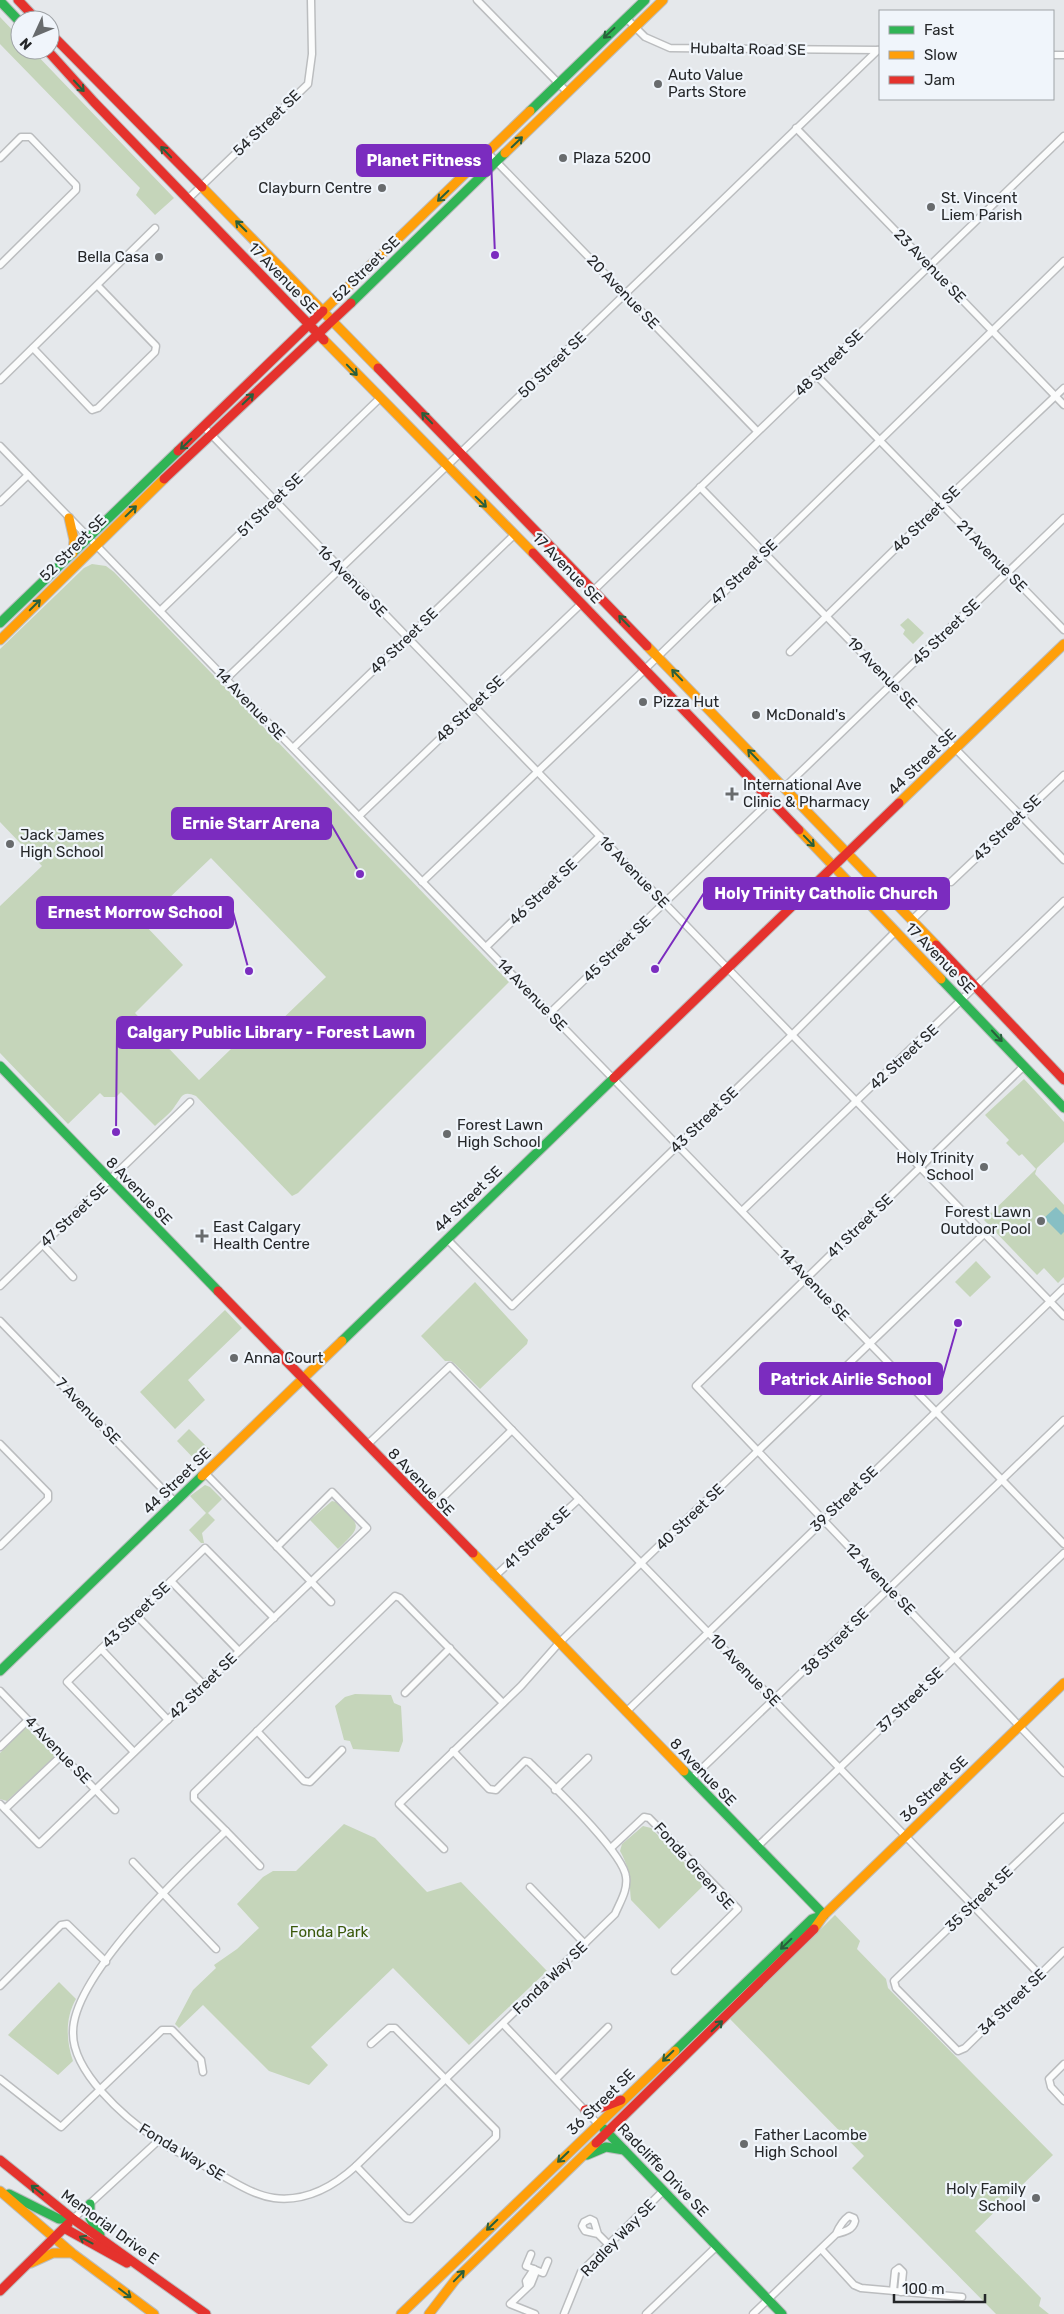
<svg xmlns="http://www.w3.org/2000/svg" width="1064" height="2314" font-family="Rubik,sans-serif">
  <rect width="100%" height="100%" fill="#e5e8eb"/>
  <!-- green -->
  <g fill="#c5d5ba" fill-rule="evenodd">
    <polygon points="0,17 20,38 20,50 32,50 174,198 155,215 136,195 140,188 0,44"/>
    <path d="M92,564l14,2 8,6 395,410 -211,211 -6,3 -96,-100c-14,-6 -14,1 -21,10 -5,8 -14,14 -20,20l-34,-34 -5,5h-12l-4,-4 -32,31 -68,-71v-147l42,-40 -42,-44v-173l84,-81zM211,858l115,119 -51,49 -10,-10 -66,64 -64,-67 48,-48 -40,-42z"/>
    <polygon points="908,618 924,633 913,644 903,634 905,630 900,625"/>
    <polygon points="1024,1079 1064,1122 1064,1142 1037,1168 1035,1174 1064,1205 1064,1277 1058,1283 1044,1268 1037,1275 984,1220 1036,1169 1022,1154 1019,1156 1006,1143 1009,1140 985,1115"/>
    <polygon points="976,1261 991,1277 970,1297 955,1282"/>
    <polygon points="475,1282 528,1340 527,1344 480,1389 455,1364 451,1361 445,1361 421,1336"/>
    <polygon points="225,1310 242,1328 188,1380 205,1400 175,1429 140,1392"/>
    <polygon points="189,1429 213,1453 200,1465 177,1441"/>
    <polygon points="205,1485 210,1487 222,1499 208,1513 215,1520 202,1533 204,1543 201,1543 189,1530 206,1513 190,1496"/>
    <path d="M332,1501l4,1c24,24 28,22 2,47l-28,-29z"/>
    <polygon points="355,1694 391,1695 394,1703 401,1706 403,1741 399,1752 353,1749 350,1741 344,1740 335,1706 345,1697"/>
    <polygon points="26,1727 55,1756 7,1801 0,1799 0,1753"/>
    <polygon points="344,1824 375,1838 427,1892 461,1882 547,1971 469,2045 393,1968 311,2047 328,2065 309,2085 269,2071 203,2005 179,2028 175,2024 193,1990 216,1968 214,1965 237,1949 259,1928 237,1904 263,1877 273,1871 296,1871"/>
    <path d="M643,1826l8,2 54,56 -46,45 -28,-29c-2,-22 0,-29 -11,-49l2,-7z"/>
    <polygon points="835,1915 860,1941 857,1949 886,1979 888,1988 1053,2155 975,2231 1041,2298 1039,2306 1049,2314 996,2314 852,2168 864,2156 730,2019"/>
    <path d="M59,1982l17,17c-11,19 -10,42 -3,62l-15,14 -50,-40z"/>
  </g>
  <!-- water -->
  <polygon fill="#87bfc4" points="1056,1207 1064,1215 1064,1232 1061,1235 1044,1218"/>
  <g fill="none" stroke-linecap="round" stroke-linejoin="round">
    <!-- street casing -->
    <g stroke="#bbbdbf" stroke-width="9">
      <g id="street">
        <polyline points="477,0 568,93"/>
        <polyline points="626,18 645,37 670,48 879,50"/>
        <polyline points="1053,55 1064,55"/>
        <polyline points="796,128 1064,405"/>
        <polyline points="488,153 757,431"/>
        <polyline points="0,158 21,137 30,137 76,185 76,190 0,265"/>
        <polyline points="188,199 308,84 312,54 311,0"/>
        <polyline points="33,348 92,410 98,408 155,352 156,346 98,286"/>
        <polyline points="816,375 1064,630"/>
        <polyline points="0,380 155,228"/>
        <polyline points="204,427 1064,1316"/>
        <polyline points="0,446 1064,1544"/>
        <polyline points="700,487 1064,860"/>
        <polyline points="0,502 28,475"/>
        <polyline points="594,590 1064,136"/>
        <polyline points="160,611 380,398"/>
        <polyline points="790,652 941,504 1064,388"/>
        <polyline points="226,679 878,50"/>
        <polyline points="293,748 515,534"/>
        <polyline points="785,787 1064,518"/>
        <polyline points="359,816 582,603"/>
        <polyline points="422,882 640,674 1064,261"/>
        <polyline points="951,882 1064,775"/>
        <polyline points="912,920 941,892"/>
        <polyline points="486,947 600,836"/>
        <polyline points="550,1013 770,801"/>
        <polyline points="1024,1066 696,1386 1064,1773"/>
        <polyline points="742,1211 1064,901"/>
        <polyline points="447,1239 512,1306 792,1035 896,931"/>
        <polyline points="43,1245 73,1277"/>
        <polyline points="0,1286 190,1102"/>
        <polyline points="0,1321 175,1502"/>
        <polyline points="0,1444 48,1493 48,1499 0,1546"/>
        <polyline points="367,1445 450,1366 1040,1975"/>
        <polyline points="205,1473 331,1602"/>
        <polyline points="430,1510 512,1430"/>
        <polyline points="494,1577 579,1499"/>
        <polyline points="171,1581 239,1651"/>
        <polyline points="136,1615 204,1685"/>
        <polyline points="101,1649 168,1720"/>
        <polyline points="0,1691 115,1810"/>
        <polyline points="405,1693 450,1648"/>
        <polyline points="626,1712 1064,1288"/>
        <polyline points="257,1731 304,1781 310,1782 342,1750"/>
        <polyline points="0,1747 28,1720"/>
        <path d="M453,1751l36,38 7,1 29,-29 4,1c21,21 95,91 97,115 2,13 -6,25 -11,37l-259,252c-23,21 -50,36 -82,32 -22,-3 -43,-18 -62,-28 -18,-10 -39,-19 -56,-31 -31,-21 -84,-67 -83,-107 0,-57 112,-162 153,-201l-32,-32v-6l201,-197 5,2 103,105"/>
        <polyline points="134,1752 67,1682 205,1548 274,1618"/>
        <polyline points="691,1779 1064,1420"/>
        <polyline points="555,1790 588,1758"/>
        <polyline points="0,1804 39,1844 367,1528 332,1492 277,1547"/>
        <polyline points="5,1809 62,1755"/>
        <polyline points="1064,1817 894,1981 896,1988 958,2051 965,2048 1064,1951"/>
        <polyline points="226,1831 260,1866"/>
        <polyline points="757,1847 1064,1553"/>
        <polyline points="611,1848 644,1817 649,1818 738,1909 675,1971"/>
        <polyline points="444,1849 399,1804 521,1686 559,1643 641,1563 984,1234"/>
        <polyline points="133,1862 216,1949"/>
        <polyline points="530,1887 585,1944"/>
        <polyline points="0,1986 61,1925 67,1924 106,1962"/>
        <polyline points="503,2024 598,2124"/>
        <polyline points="1064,2064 1049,2079 1051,2087 1064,2101"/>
        <polyline points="557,2078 608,2027"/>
        <polyline points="0,2079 61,2127 162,2030 172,2030 201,2060 203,2072"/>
        <polyline points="356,2166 406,2218 411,2219 496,2137 496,2130 395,2028 389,2028 371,2044"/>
        <polyline points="73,2219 158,2141"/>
        <polyline points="598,2234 585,2231 582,2226 584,2222 590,2219 594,2221 598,2234 609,2245"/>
        <polyline points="821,2249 854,2285 861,2288 962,2297"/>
        <polyline points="531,2254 526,2266 543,2273 548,2261"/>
        <polyline points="533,2271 535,2274 531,2284 510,2304 535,2314"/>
        <polyline points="527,2286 526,2281 534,2269"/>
        <polyline points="893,2291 895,2271 899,2268 903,2272 901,2292"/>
        <polyline points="564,2314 581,2272 663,2191"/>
        <polyline points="646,2314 717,2246"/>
        <path d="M753,2314l83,-80c3,-7 6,-13 13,-18l5,2 1,3c-2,9 -11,11 -19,13"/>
      </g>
    </g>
    <!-- fast casing -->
    <g stroke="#bbbdbf" stroke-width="11">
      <g id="fast">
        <polyline points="0,1 20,22"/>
        <polyline points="530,111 645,0"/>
        <polyline points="351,303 505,153"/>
        <polyline points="0,623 178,451"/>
        <polyline points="941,979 1064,1108"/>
        <polyline points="0,1066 218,1291"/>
        <polyline points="342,1341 614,1078"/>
        <polyline points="0,1671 202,1476"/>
        <polyline points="684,1771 824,1915"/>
        <polyline points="675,2051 812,1919 824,1915"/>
        <polyline points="604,2129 782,2314"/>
        <polyline points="587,2155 606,2147 624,2150"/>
        <polyline points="9,2194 59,2219 73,2219"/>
        <polyline points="90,2204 90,2218 100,2235"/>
      </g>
    </g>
    <!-- slow casing -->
    <g stroke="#bbbdbf" stroke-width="11">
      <g id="slow">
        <polyline points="505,153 663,0"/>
        <polyline points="202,187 378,368"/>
        <polyline points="323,311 530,111"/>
        <polyline points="324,340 533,553"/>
        <polyline points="69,518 74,540 73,553"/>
        <polyline points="0,640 164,479"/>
        <polyline points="647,646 936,945"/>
        <polyline points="899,803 1064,644"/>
        <polyline points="799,830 941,979"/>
        <polyline points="202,1476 342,1341"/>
        <polyline points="473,1553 684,1771"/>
        <polyline points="814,1929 824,1915 1064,1683"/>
        <polyline points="0,2191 72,2253 154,2314"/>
        <polyline points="31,2263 53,2253 71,2253"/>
        <polyline points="401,2314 675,2051"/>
        <polyline points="429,2314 456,2279 596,2143"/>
      </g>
    </g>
    <!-- jam casing -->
    <g stroke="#bbbdbf" stroke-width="11">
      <g id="jam">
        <polyline points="18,0 37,20"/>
        <polyline points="50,33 202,187"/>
        <polyline points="47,50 94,102 324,340"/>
        <polyline points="378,368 647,646"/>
        <polyline points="178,451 323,311"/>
        <polyline points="164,479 351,303"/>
        <polyline points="533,553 799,830"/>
        <polyline points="936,945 1064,1080"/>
        <polyline points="614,1078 899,803"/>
        <polyline points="218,1291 473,1553"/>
        <polyline points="585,2110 603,2107 621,2100"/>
        <polyline points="596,2143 814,1929"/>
        <polyline points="0,2160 73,2219 206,2314"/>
        <polyline points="64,2228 127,2263"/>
        <polyline points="0,2291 68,2224"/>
      </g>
    </g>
    <!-- street -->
    <use href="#street" stroke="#fbfcfc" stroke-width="6"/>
    <!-- fast -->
    <use href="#fast" stroke="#30b455" stroke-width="9"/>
    <!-- slow -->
    <use href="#slow" stroke="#ff9f0a" stroke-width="9"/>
    <!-- jam -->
    <use href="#jam" stroke="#e5322d" stroke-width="9"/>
  </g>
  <!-- one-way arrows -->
  <defs><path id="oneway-shaft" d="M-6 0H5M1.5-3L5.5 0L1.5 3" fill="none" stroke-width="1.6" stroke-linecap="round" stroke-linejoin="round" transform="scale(1.25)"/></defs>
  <g stroke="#295f3b">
    <use href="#oneway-shaft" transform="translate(609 33) rotate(137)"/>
    <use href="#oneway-shaft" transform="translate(79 86) rotate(47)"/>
    <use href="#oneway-shaft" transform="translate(517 142) rotate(-44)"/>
    <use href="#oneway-shaft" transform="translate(166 152) rotate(-134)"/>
    <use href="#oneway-shaft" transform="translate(443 196) rotate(136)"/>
    <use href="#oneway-shaft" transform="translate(241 226) rotate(-135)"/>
    <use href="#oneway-shaft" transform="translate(352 370) rotate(46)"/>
    <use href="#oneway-shaft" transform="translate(248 399) rotate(-44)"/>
    <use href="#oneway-shaft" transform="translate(427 418) rotate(-134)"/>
    <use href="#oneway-shaft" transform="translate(186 444) rotate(136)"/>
    <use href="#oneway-shaft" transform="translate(481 502) rotate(44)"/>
    <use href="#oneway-shaft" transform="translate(131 511) rotate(-44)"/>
    <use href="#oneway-shaft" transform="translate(35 605) rotate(-45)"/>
    <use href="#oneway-shaft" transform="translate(624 621) rotate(-134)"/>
    <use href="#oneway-shaft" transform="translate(677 675) rotate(-134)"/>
    <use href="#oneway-shaft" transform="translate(753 755) rotate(-134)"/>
    <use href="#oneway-shaft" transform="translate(809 841) rotate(46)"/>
    <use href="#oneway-shaft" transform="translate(997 1036) rotate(47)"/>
    <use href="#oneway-shaft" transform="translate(786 1944) rotate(136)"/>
    <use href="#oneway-shaft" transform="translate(717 2026) rotate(-44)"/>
    <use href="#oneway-shaft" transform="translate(668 2056) rotate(136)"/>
    <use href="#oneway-shaft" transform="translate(563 2157) rotate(136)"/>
    <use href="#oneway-shaft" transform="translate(37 2190) rotate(-141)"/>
    <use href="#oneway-shaft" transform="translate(492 2225) rotate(136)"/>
    <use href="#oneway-shaft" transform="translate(86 2240) rotate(-152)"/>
    <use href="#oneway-shaft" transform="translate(459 2276) rotate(-46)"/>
    <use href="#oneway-shaft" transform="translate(125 2293) rotate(37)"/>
  </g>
  <!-- markers -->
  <g fill="#686b6d" stroke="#f0f5fb" stroke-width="2">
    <circle cx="658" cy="84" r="5"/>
    <circle cx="563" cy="158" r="5"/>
    <circle cx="382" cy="188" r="5"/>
    <circle cx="931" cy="207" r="5"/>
    <circle cx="159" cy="257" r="5"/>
    <circle cx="643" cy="702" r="5"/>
    <circle cx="756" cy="715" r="5"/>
    <path d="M729.5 786.5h5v5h5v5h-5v5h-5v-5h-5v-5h5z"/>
    <circle cx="10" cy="844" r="5"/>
    <circle cx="447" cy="1134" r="5"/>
    <circle cx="984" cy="1167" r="5"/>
    <circle cx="1041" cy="1221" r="5"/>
    <path d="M199.5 1228.5h5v5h5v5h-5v5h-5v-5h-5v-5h5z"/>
    <circle cx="234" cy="1358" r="5"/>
    <circle cx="744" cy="2144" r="5"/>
    <circle cx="1036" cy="2198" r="5"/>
  </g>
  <g text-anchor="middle" stroke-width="4.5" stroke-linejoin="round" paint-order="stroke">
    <!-- street labels -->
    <g font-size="15" fill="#252729" stroke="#f0f5fb">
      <text transform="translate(748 49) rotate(1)" y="5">Hubalta Road SE</text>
      <text transform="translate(267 123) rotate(-44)" y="5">54 Street SE</text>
      <text transform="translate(930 266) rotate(46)" y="5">23 Avenue SE</text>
      <text transform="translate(366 269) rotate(-44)" y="5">52 Street SE</text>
      <text transform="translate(283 278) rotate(46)" y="5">17 Avenue SE</text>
      <text transform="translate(623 292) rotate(46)" y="5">20 Avenue SE</text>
      <text transform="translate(829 363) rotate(-44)" y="5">48 Street SE</text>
      <text transform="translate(552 365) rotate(-44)" y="5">50 Street SE</text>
      <text transform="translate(270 505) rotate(-44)" y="5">51 Street SE</text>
      <text transform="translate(926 519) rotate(-44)" y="5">46 Street SE</text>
      <text transform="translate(73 548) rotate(-45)" y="5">52 Street SE</text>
      <text transform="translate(992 556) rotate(46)" y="5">21 Avenue SE</text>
      <text transform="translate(567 568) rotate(46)" y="5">17 Avenue SE</text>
      <text transform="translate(744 572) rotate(-44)" y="5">47 Street SE</text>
      <text transform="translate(352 581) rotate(46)" y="5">16 Avenue SE</text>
      <text transform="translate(946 632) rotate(-44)" y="5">45 Street SE</text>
      <text transform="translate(404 641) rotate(-44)" y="5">49 Street SE</text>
      <text transform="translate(882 673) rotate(46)" y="5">19 Avenue SE</text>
      <text transform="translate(250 704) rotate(46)" y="5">14 Avenue SE</text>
      <text transform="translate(470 709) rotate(-44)" y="5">48 Street SE</text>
      <text transform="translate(922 762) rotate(-44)" y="5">44 Street SE</text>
      <text transform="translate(1007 828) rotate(-44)" y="5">43 Street SE</text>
      <text transform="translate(634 872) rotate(46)" y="5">16 Avenue SE</text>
      <text transform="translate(543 892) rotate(-44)" y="5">46 Street SE</text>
      <text transform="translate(617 949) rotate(-44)" y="5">45 Street SE</text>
      <text transform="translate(940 958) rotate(46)" y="5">17 Avenue SE</text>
      <text transform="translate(532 995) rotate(46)" y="5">14 Avenue SE</text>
      <text transform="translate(904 1057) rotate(-43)" y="5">42 Street SE</text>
      <text transform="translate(704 1120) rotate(-44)" y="5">43 Street SE</text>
      <text transform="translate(139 1191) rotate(46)" y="5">8 Avenue SE</text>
      <text transform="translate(468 1199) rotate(-44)" y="5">44 Street SE</text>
      <text transform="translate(74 1215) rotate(-43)" y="5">47 Street SE</text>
      <text transform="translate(860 1226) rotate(-44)" y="5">41 Street SE</text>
      <text transform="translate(814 1285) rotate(46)" y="5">14 Avenue SE</text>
      <text transform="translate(88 1411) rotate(46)" y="5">7 Avenue SE</text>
      <text transform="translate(177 1481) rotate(-44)" y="5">44 Street SE</text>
      <text transform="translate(421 1482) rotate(46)" y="5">8 Avenue SE</text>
      <text transform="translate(844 1499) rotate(-44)" y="5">39 Street SE</text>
      <text transform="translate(690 1517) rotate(-44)" y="5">40 Street SE</text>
      <text transform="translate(537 1538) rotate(-43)" y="5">41 Street SE</text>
      <text transform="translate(880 1579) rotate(46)" y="5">12 Avenue SE</text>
      <text transform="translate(136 1615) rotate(-44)" y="5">43 Street SE</text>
      <text transform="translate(835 1642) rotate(-45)" y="5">38 Street SE</text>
      <text transform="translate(745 1670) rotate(46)" y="5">10 Avenue SE</text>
      <text transform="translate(203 1686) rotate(-44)" y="5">42 Street SE</text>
      <text transform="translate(910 1700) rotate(-44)" y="5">37 Street SE</text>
      <text transform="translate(58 1750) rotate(46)" y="5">4 Avenue SE</text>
      <text transform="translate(703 1772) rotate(46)" y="5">8 Avenue SE</text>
      <text transform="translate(934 1789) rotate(-44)" y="5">36 Street SE</text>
      <text transform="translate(694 1866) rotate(48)" y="5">Fonda Green SE</text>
      <text transform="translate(979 1899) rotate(-44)" y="5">35 Street SE</text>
      <text transform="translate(550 1978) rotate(-44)" y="5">Fonda Way SE</text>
      <text transform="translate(1012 2002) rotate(-44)" y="5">34 Street SE</text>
      <text transform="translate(601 2102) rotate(-44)" y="5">36 Street SE</text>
      <text transform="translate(182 2152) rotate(31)" y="5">Fonda Way SE</text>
      <text transform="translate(663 2170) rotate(46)" y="5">Radcliffe Drive SE</text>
      <text transform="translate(110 2227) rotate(36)" y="5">Memorial Drive E</text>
      <text transform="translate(618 2238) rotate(-46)" y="5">Radley Way SE</text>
    </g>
    <!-- poi labels -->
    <g font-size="15" fill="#252729" stroke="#f0f5fb" text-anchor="start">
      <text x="668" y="80">Auto Value<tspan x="668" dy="17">Parts Store</tspan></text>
      <text x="573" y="163">Plaza 5200</text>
      <text x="372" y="193" text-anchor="end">Clayburn Centre</text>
      <text x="941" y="203">St. Vincent<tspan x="941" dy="17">Liem Parish</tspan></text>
      <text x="149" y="262" text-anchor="end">Bella Casa</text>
      <text x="653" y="707">Pizza Hut</text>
      <text x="766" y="720">McDonald's</text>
      <text x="743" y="790">International Ave<tspan x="743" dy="17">Clinic &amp; Pharmacy</tspan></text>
      <text x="20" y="840">Jack James<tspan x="20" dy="17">High School</tspan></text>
      <text x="457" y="1130">Forest Lawn<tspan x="457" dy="17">High School</tspan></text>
      <text x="974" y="1163" text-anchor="end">Holy Trinity<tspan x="974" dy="17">School</tspan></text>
      <text x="1031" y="1217" text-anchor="end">Forest Lawn<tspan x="1031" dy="17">Outdoor Pool</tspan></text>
      <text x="213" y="1232">East Calgary<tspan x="213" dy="17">Health Centre</tspan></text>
      <text x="244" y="1363">Anna Court</text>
      <text x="754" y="2140">Father Lacombe<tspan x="754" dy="17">High School</tspan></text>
      <text x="1026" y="2194" text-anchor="end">Holy Family<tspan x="1026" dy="17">School</tspan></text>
    </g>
    <!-- park labels -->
    <g font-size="15" fill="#3a590b" stroke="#f0f5fb">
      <text x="329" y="1937">Fonda Park</text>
    </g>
  </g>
  <!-- callouts -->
  <path fill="none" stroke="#7b2cbf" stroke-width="2" d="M495 255L491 160M360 874L331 824M655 969L704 893M249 971L233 912M116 1132L117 1032M958 1323L942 1379"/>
  <g fill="#7b2cbf" stroke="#f0f5fb" stroke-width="2">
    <circle cx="495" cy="255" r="5"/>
    <circle cx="360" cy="874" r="5"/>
    <circle cx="655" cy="969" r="5"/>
    <circle cx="249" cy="971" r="5"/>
    <circle cx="116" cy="1132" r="5"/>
    <circle cx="958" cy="1323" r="5"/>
  </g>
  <g fill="#7b2cbf" stroke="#7b2cbf" stroke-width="2">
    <rect x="357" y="145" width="134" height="31" rx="5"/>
    <rect x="172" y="808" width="159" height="31" rx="5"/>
    <rect x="704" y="878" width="245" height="31" rx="5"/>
    <rect x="37" y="897" width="196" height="31" rx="5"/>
    <rect x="117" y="1017" width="308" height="31" rx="5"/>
    <rect x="760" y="1363" width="182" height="31" rx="5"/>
  </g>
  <g font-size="16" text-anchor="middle" font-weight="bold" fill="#fff">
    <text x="424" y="166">Planet Fitness</text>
    <text x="251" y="829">Ernie Starr Arena</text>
    <text x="826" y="899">Holy Trinity Catholic Church</text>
    <text x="135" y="918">Ernest Morrow School</text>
    <text x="271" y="1038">Calgary Public Library - Forest Lawn</text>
    <text x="851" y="1385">Patrick Airlie School</text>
  </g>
  <!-- legend -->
  <rect x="879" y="10" width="175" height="90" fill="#f0f5fb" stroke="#9fa3a7"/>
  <rect x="889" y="26" width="25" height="8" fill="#30b455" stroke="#9fa3a7"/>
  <text x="924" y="35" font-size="15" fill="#252729">Fast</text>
  <rect x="889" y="51" width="25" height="8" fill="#ff9f0a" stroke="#9fa3a7"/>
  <text x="924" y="60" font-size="15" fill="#252729">Slow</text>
  <rect x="889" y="76" width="25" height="8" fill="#e5322d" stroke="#9fa3a7"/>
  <text x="924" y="85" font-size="15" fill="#252729">Jam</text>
  <!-- north arrow -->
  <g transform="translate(35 35) rotate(226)"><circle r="24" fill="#f0f5fb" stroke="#9fa3a7"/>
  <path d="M0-4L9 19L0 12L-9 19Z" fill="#686b6d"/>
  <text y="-8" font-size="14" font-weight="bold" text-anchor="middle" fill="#252729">N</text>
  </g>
  <!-- scale -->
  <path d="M894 2294v8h91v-8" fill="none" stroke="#252729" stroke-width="2.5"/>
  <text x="902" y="2294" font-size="15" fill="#252729" stroke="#f0f5fb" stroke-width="4" paint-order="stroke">100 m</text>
</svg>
